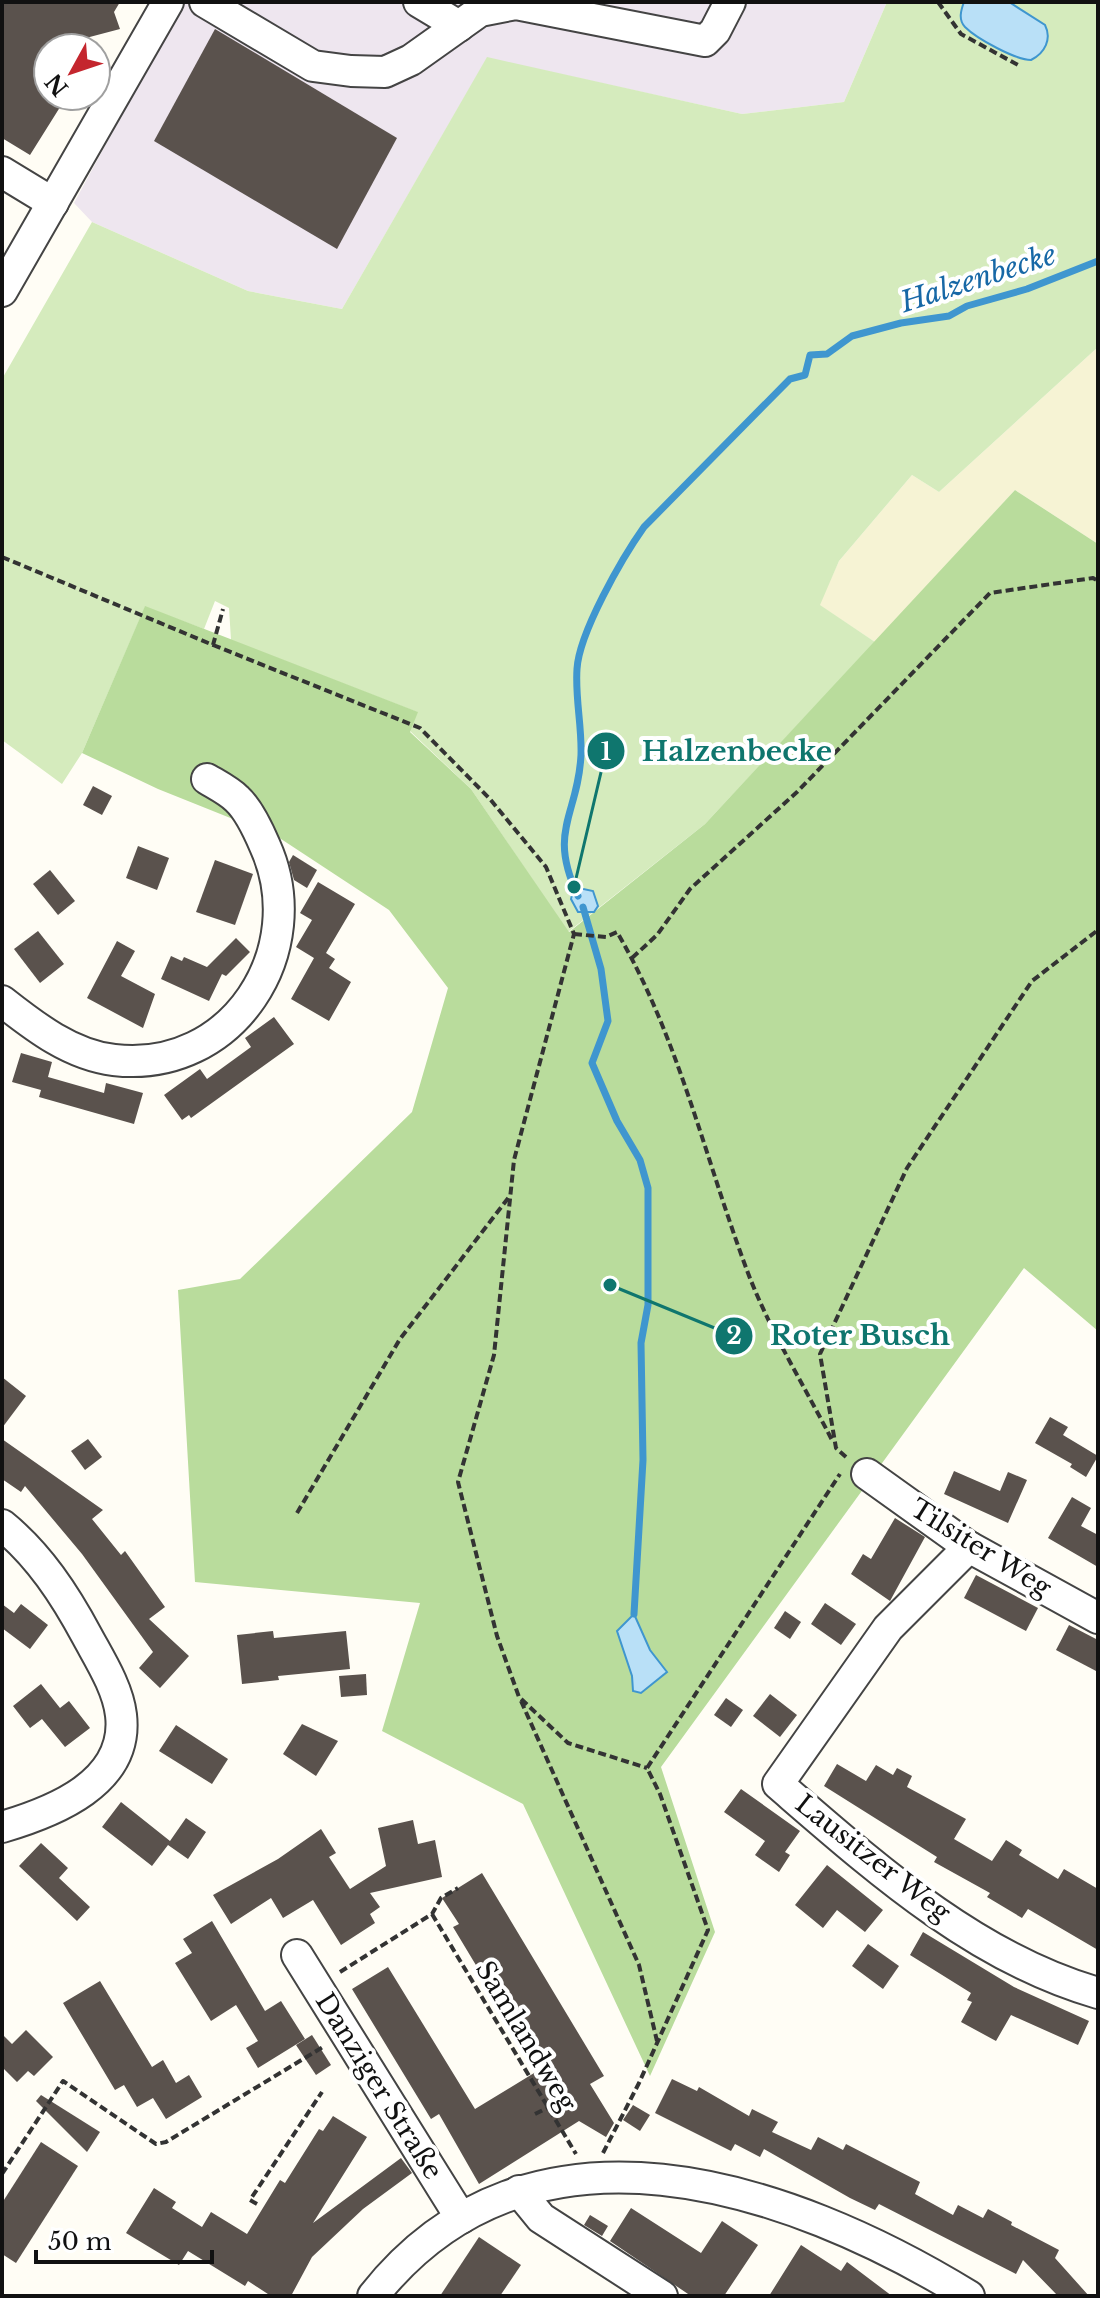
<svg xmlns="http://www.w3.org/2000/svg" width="1100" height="2298" font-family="'Libre Baskerville',serif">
  <rect width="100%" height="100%" fill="#fffdf5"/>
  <!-- industrial -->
  <polygon fill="#eee6ef" points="183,2 887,2 844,102 742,114 487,58 342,309 248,291 92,222 74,203"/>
  <!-- farmland -->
  <polygon fill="#f6f3d4" points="1098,347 1098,544 1015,490 875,642 819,605 839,561 912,475 939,492"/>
  <!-- green -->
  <polygon fill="#d5ebbd" points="887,2 1098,2 1098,347 939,492 912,475 839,561 820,605 875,642 705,824 568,932 471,789 410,731 417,712 231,640 229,608 215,601 204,629 145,607 82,753 62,784 2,740 2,379 92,222 248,291 342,309 487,57 742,114 844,102"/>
  <!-- forest -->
  <polygon fill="#b9dc9c" points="1015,490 1098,544 1098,1331 1024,1268 661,1767 715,1932 650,2076 523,1804 382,1731 420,1603 195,1582 178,1290 240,1279 412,1112 448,988 389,910 278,837 158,789 82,753 145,606 418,712 410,732 471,789 569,932 705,824"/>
  <!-- water -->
  <g fill="#b9e0f7" stroke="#3f96cf" stroke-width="2">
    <path d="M964,2h45l36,23c7,14 0,28 -14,35 -15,0 -54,-21 -66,-33 -7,-7 -4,-17 -1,-25z"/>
    <polygon points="574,887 593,891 598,906 594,912 578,912 571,899"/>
    <polygon points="634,1614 650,1650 667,1672 641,1693 633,1691 632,1676 617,1631"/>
  </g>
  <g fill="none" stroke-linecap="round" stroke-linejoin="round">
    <!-- stream -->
    <g stroke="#3f96cf" stroke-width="7">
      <path d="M578,896c-31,-66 0,-80 3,-141 1,-29 -6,-57 -4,-86 2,-36 45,-111 67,-142l146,-148 15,-4 5,-20 17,-1 25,-18 49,-13 48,-7 18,-10 60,-17 71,-28"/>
      <polyline points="583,907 601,969 608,1021 592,1063 617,1121 640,1160 648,1188 648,1305 641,1343 643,1460 634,1614"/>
    </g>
  </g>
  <!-- building -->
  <g fill="#5a524d">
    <polygon points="2,2 120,2 114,12 120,29 48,48 48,96 67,96 30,155 2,138"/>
    <polygon points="215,29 397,138 337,249 154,141"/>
    <polygon points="93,786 112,796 102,815 83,805"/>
    <polygon points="138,846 169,858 157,890 126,878"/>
    <polygon points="293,855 317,870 307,888 294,880 289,862"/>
    <polygon points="215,860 253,874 235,925 196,912"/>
    <polygon points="50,870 75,901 58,915 33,884"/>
    <polygon points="318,882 355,904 326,953 335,959 329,968 351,982 329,1021 291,999 314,958 296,947 312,920 300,913"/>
    <polygon points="38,931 64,964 40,983 14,949"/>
    <polygon points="236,938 250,952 226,976 222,974 209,1001 161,979 171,956 182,961 184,957 207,967"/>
    <polygon points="117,941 135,951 121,976 155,994 143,1028 87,998"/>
    <polygon points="274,1017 294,1044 191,1118 189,1115 182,1120 164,1095 200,1069 207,1079 251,1047 245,1038"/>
    <polygon points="21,1053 52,1062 48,1077 104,1093 106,1083 143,1093 134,1124 39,1097 41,1090 12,1082"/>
    <polygon points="2,1377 26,1396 2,1428"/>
    <polygon points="1050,1417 1068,1427 1063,1435 1098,1456 1086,1477 1070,1467 1072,1464 1035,1443"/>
    <polygon points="2,1439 103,1510 92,1519 121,1555 125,1551 165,1607 149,1619 189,1656 160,1688 139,1668 153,1652 82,1554 25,1486 21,1492 2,1479"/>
    <polygon points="88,1439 102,1457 85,1470 71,1451"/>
    <polygon points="954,1471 1000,1491 1008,1472 1027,1480 1008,1523 944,1494"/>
    <polygon points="1072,1497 1091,1508 1081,1526 1098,1535 1098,1567 1048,1538"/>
    <polygon points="895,1518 925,1537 890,1601 851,1574 863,1554 871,1559"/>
    <polygon points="976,1575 1038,1608 1026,1631 964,1598"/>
    <polygon points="825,1603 856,1624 841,1645 811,1624"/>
    <polygon points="2,1604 14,1613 21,1604 48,1625 30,1649 2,1628"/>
    <polygon points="785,1611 801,1622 790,1639 774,1628"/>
    <polygon points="1069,1625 1098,1640 1098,1672 1056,1650"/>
    <polygon points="273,1631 274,1638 346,1631 350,1669 278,1676 279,1680 242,1684 237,1635"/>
    <polygon points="366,1674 367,1695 341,1697 339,1676"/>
    <polygon points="41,1684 60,1708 69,1701 90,1728 65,1747 42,1719 30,1728 13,1706"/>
    <polygon points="770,1694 797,1715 780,1737 753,1716"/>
    <polygon points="726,1698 743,1710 731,1727 714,1715"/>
    <polygon points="302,1724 338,1741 316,1776 283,1754"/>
    <polygon points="176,1725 228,1759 212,1784 159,1751"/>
    <polygon points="837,1764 866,1781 876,1765 893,1775 897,1768 912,1776 907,1787 966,1819 954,1839 992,1861 1006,1840 1022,1850 1019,1855 1058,1879 1064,1869 1098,1889 1098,1950 1028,1909 1022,1918 987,1897 990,1893 934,1862 937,1857 824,1786"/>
    <polygon points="741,1789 800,1831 785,1852 790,1855 779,1872 755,1855 765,1841 724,1812"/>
    <polygon points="121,1802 170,1841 186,1818 206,1832 188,1859 168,1845 152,1866 102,1827"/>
    <polygon points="413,1820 418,1844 435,1840 442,1877 370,1893 380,1907 370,1914 375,1923 341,1945 313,1900 283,1918 271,1898 231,1924 213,1895 278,1859 321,1829 336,1853 329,1857 350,1889 386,1866 378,1828"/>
    <polygon points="41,1843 68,1868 59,1878 90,1907 77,1921 19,1866"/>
    <polygon points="827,1865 883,1910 865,1932 837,1910 823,1928 795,1905"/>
    <polygon points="482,1873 604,2076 590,2084 614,2123 606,2137 579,2121 479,2184 439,2114 431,2119 352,1989 388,1967 475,2109 539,2070 453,1927 459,1924 442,1898"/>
    <polygon points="212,1921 265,2011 281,2001 305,2039 258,2068 246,2048 258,2041 236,2005 211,2021 175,1963 192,1953 183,1939"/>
    <polygon points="923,1932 1014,1987 1089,2021 1078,2045 1011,2015 996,2041 961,2022 972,2002 967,2000 971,1993 910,1955"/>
    <polygon points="868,1944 899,1966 883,1989 852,1966"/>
    <polygon points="100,1981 152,2067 163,2060 176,2083 189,2075 202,2097 166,2119 153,2098 137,2107 124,2085 115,2090 63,2003"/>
    <polygon points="26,2030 53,2057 34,2076 28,2071 17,2082 2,2067 2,2034 12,2044"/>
    <polygon points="312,2035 331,2065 316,2075 296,2045"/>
    <polygon points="672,2079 697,2091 699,2087 749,2116 752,2109 778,2122 772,2132 811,2150 818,2137 843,2150 846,2144 920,2182 915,2194 953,2215 958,2205 983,2218 988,2209 1012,2222 1011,2225 1059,2250 1055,2258 1089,2296 1058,2296 1023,2260 1016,2274 879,2204 875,2210 850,2198 764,2149 760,2157 735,2144 731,2151 655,2113"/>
    <polygon points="41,2095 100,2132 87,2152 36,2101"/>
    <polygon points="633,2105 650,2115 640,2131 623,2120"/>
    <polygon points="333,2116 367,2137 313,2223 401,2158 412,2173 363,2209 312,2257 291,2296 271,2296 248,2281 245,2286 188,2251 179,2265 126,2233 154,2188 176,2202 172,2208 202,2227 211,2212 247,2234 280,2180 285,2183 319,2129 323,2131"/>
    <polygon points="41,2142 78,2166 16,2263 2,2254 2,2203"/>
    <polygon points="631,2208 701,2253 722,2221 758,2245 724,2296 691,2296 610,2241"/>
    <polygon points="590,2215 608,2226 602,2236 584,2225"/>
    <polygon points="479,2237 521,2265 500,2296 440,2296"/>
    <polygon points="801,2245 841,2271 847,2262 892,2296 769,2296"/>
  </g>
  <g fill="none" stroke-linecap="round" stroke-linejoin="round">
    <!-- minor casing -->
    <g stroke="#444" stroke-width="34">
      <g id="minor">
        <polyline points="205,2 313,66 351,71 385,72 411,60 480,11 516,4 705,41 715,31 730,2"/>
        <polyline points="419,2 459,26"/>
        <polyline points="2,172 53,203"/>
        <polyline points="2,291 168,2"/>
        <path d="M2,1001c33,26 69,54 112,59 119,14 198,-110 151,-214 -6,-14 -16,-36 -28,-47 -8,-8 -20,-14 -30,-20"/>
        <polyline points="867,1474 969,1547 1098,1618"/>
        <path d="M2,1525c37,30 63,70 85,111 13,24 31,52 34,79 8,68 -68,97 -119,112"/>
        <path d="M969,1547l-81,81 -110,156c95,82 197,174 320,209"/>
        <polyline points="297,1955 461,2218"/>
        <polyline points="519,2191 541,2218 662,2296"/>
        <path d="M373,2296c157,-199 415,-111 596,0"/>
      </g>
    </g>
    <!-- path -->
    <g stroke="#333" stroke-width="4" stroke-dasharray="8 4" stroke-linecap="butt">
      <polyline points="938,2 961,34 1018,65"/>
      <polyline points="2,557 213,645 223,609"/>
      <polyline points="213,645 420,728 490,799 546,867 574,934 514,1160 494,1355 458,1482 497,1636 519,1697 568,1743 647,1768"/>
      <path d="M574,934l32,3 11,-5c62,106 88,227 131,341 22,58 57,114 85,169"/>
      <polyline points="632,958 657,935 690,889 797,792 990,593 1093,578 1098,581"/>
      <polyline points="846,1457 836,1448 820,1354 907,1168 1032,981 1098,930"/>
      <polyline points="297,1513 400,1339 509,1197"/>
      <polyline points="521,1701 639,1965 657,2041"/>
      <polyline points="432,1914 576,2154"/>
      <polyline points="340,1972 432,1914 441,1898 458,1888"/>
      <polyline points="535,2114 547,2108"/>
      <polyline points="603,2153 639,2083 708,1930 660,1794 647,1768 840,1474"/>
      <polyline points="2,2174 63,2081 156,2144 166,2142 323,2047"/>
      <polyline points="257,2204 250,2200 322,2092"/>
    </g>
    <!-- minor -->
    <use href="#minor" stroke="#fff" stroke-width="30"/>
  </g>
  <g text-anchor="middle" stroke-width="8" stroke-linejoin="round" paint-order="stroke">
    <!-- street labels -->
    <g font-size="26" fill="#111" stroke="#fff">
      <text transform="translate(981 1548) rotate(32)" y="9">Tilsiter Weg</text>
      <text transform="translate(873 1858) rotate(38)" y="9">Lausitzer Weg</text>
      <text transform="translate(526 2036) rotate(59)" y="9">Samlandweg</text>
      <text transform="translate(379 2086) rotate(58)" y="9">Danziger Straße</text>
    </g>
    <!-- water labels -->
    <g font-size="28" font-style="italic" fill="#1768a6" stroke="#fff">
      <text transform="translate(978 278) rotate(-18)" y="10">Halzenbecke</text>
    </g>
  </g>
  <!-- callouts -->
  <path fill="none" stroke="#0f766e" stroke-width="3" d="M574 887L606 751M610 1285L734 1336"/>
  <g fill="#0f766e" stroke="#fff" stroke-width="3">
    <circle cx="574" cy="887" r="8"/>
    <circle cx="610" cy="1285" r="8"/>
    <circle cx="606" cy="751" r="20"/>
    <circle cx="734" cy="1336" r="20"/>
  </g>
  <g font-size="24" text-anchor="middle" font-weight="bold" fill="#fff">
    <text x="606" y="760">1</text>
    <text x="734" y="1344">2</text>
  </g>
  <g font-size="28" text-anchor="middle" font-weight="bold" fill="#0f766e" stroke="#fff" stroke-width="8" stroke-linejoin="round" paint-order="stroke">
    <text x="737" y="761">Halzenbecke</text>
    <text x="860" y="1345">Roter Busch</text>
  </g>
  <!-- border -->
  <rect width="1100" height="2298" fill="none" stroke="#111111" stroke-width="8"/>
  <!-- north arrow -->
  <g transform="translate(72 72) rotate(230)"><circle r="38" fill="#ffffff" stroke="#a0a0a0" stroke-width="2"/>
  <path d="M0-6L14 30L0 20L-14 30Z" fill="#c4262e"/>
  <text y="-12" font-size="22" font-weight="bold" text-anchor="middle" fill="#111111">N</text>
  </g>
  <!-- scale -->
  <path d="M36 2250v12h176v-12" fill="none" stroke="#111111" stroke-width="4"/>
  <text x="48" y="2250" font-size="24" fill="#111111" stroke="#ffffff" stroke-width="6" paint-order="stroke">50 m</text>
</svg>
